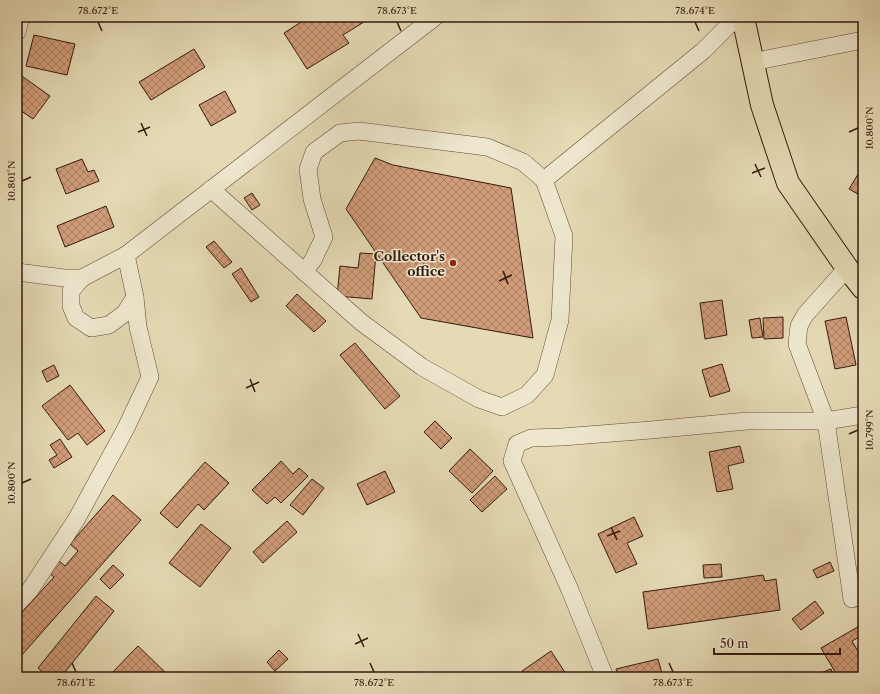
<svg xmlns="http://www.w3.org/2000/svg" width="880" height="694" font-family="'Libre Caslon Text',serif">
  <defs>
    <pattern id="building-cross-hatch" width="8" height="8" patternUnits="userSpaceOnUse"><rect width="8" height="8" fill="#d09c79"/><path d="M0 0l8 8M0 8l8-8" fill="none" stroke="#aa7e62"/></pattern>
  </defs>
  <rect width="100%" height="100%" fill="#e5dab4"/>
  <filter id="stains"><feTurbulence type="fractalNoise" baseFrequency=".005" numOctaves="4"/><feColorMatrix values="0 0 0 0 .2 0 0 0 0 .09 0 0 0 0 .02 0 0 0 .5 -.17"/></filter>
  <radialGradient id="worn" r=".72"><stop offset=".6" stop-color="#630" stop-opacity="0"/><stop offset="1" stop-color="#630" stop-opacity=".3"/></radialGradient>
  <!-- building -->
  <g fill="url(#building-cross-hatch)" stroke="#351a0f">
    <polygon points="309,17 372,17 343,35 349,43 307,69 284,33"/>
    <polygon points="34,35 75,44 67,75 26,66"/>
    <polygon points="194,49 205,67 151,100 139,82"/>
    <polygon points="19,74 50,96 33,119 17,108 17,76"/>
    <polygon points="225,91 236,112 211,126 199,105"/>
    <polygon points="375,158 393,165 511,188 533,338 421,318 346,209"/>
    <polygon points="82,159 88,172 94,170 99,181 66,194 56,169"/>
    <polygon points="863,166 863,197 849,189"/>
    <polygon points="252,193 260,205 252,210 244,198"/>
    <polygon points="106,206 114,227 65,247 57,226"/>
    <polygon points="214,241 232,262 224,268 206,247"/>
    <polygon points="360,253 376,254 372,299 337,296 340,266 358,268"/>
    <polygon points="241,268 259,297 251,302 232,274"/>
    <polygon points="297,294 326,321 314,332 286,306"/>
    <polygon points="722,300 727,335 705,339 700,303"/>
    <polygon points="783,317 783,338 764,339 763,318"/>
    <polygon points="846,317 856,365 835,369 825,321"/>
    <polygon points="760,318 763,337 752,338 749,320"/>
    <polygon points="355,343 400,396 385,409 340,355"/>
    <polygon points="722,364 730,391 710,397 702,370"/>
    <polygon points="54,365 59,376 47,382 42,371"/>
    <polygon points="70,385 105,431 87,445 78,433 68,440 42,406"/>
    <polygon points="435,421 452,438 441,449 424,432"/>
    <polygon points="60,439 72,457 54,468 49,460 57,455 50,445"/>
    <polygon points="740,446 744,462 728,466 733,489 717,492 709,452"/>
    <polygon points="470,449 493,471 472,493 449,471"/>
    <polygon points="281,461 293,474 299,468 308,476 281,503 275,497 267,504 252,490"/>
    <polygon points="205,462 229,483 204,510 198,504 177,528 160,513"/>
    <polygon points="385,471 395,492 367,505 357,484"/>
    <polygon points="495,476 507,489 482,512 470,500"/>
    <polygon points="312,479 324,488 303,515 290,505"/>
    <polygon points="113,495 141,520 21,656 17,653 17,618 54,577 48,572 58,560 65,566 78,551 70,544"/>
    <polygon points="634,517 643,536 627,543 637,564 616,573 598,534"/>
    <polygon points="287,521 297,532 263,563 253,552"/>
    <polygon points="201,524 231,548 200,587 169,563"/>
    <polygon points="830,562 834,571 817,578 813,570"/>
    <polygon points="721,564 722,577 704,578 703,565"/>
    <polygon points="113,565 124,575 110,589 100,579"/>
    <polygon points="763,575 765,581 776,579 780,610 648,629 643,592"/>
    <polygon points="96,596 114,611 61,677 48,677 38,668"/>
    <polygon points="815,601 824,613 801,630 792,619"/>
    <polygon points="863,624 863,635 852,641 863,660 863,677 838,677 821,648"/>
    <polygon points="138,646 170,677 108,677"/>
    <polygon points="279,650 288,659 275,671 267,662"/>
    <polygon points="551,651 568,677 527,677 522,671"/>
    <polygon points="658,659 663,677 618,677 616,669"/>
    <polygon points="831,669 834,677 819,677 818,674"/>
  </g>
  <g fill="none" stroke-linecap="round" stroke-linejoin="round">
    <!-- minor casing -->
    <g stroke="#614a38" stroke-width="18">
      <g id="minor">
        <polyline points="17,32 21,17"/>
        <polyline points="752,62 863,40"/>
        <polyline points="211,189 361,322 422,367 479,399 502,407 527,395 545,375 560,320 564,236 544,180 703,51 737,17"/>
        <polyline points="847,268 805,315 799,326 797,344 826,421 852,599"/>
        <polyline points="17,272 64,278 82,278 126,255 435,17"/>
        <polyline points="304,272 313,260 324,237 312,199 308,169 314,152 340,133 359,131 487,147 523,162 544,180"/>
        <polyline points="82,278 71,291 71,306 76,318 91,328 109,325 125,313 135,297"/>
        <polyline points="17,604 30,590 76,520 126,428 150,377 138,327 135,297 126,255"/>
        <polyline points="605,677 570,590 512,461 517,444 531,438 562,437 651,430 747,421 826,421 863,415"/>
      </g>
    </g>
    <!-- major casing -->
    <g stroke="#351a0f" stroke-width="24">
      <polyline id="major" points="743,17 762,105 788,183 847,268 863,288"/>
    </g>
    <!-- minor -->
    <use href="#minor" stroke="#eee7ce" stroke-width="17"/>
    <!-- major -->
    <use href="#major" stroke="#e5dab4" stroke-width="22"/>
  </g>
  <!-- ticks -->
  <path fill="none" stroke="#351a0f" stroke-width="1.5" d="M98,22l4,9M397,22l4,9M695,22l4,9M141,123l6,13M138,132l12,-5M849,132l9,-4M755,164l6,13M752,173l13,-5M22,181l9,-4M503,271l5,13M499,281l13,-6M250,379l5,13M246,388l13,-6M849,434l9,-4M22,483l9,-4M611,527l6,13M607,536l13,-5M358,634l6,13M355,644l13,-6M72,663l4,9M370,663l4,9M669,663l4,9"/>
  <!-- markers -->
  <circle fill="#8f2418" stroke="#eee7ce" stroke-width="1.5" cx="453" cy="263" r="4"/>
  <g text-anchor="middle" stroke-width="3" stroke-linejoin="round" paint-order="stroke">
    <!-- poi labels -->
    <g font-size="13" font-weight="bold" fill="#351a0f" stroke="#eee7ce" text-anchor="end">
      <text x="445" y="261">Collector's<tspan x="445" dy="15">office</tspan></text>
    </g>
  </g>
  <!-- margin -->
  <rect width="880" height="694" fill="none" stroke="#e5dab4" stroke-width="44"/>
  <!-- scale -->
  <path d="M714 648v6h126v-6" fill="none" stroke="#351a0f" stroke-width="2"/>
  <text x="720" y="648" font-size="12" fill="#351a0f" stroke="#eee7ce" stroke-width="3" paint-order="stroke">50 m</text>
  <rect x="22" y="22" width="836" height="650" fill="none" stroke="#351a0f" stroke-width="1.5"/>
  <g font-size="10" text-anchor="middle" fill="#351a0f">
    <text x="98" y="14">78.672°E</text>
    <text x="397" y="14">78.673°E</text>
    <text x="695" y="14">78.674°E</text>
    <text transform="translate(869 128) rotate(-90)" y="4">10.800°N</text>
    <text transform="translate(11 181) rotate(-90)" y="4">10.801°N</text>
    <text transform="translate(869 430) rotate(-90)" y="4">10.799°N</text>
    <text transform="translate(11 483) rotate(-90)" y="4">10.800°N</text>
    <text x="76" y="686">78.671°E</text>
    <text x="374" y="686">78.672°E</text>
    <text x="673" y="686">78.673°E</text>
  </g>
  <rect width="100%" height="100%" filter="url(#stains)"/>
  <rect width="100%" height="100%" fill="url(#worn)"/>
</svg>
